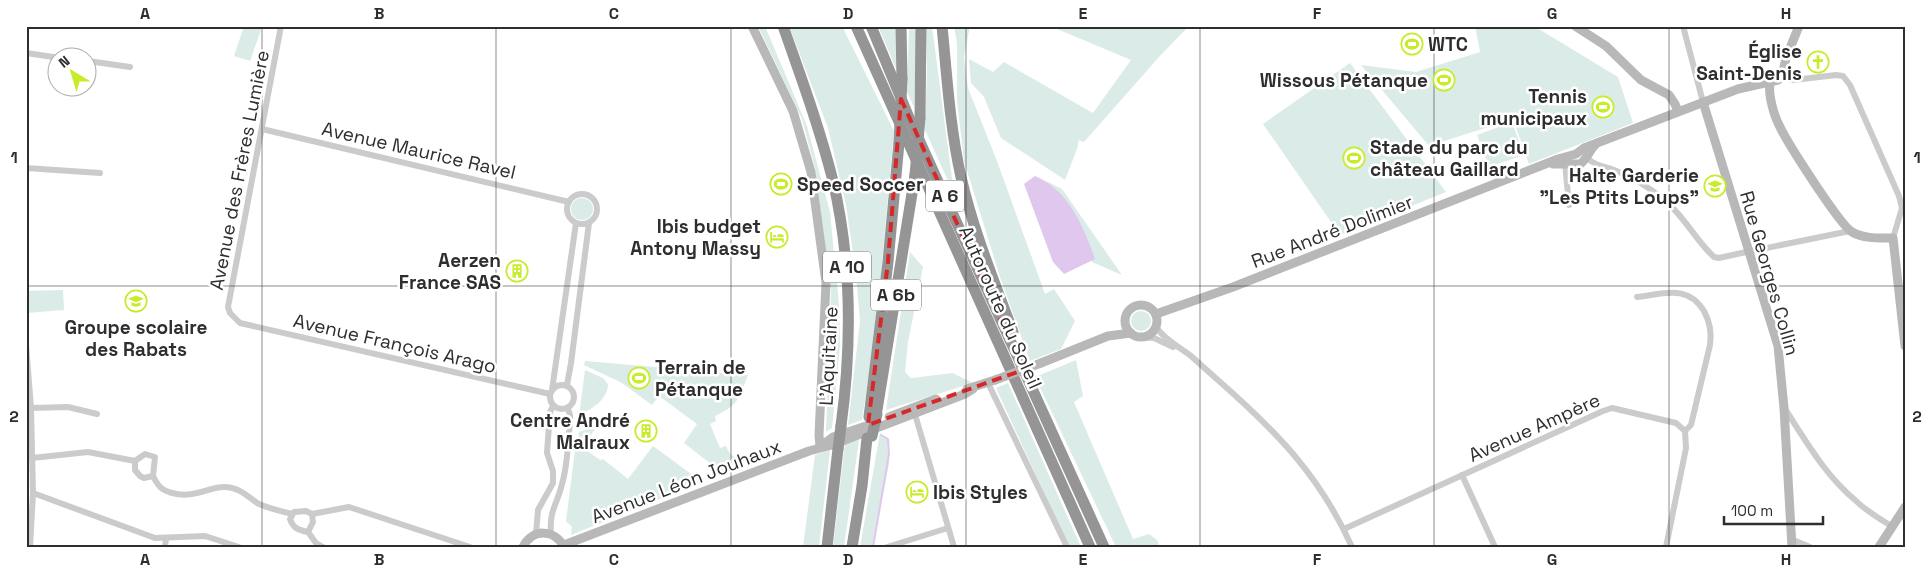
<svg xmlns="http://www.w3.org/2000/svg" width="1931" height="573" font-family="'Space Grotesk',sans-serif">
  <rect width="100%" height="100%" fill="#fff"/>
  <!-- green -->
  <g fill="#dbece8">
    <polygon points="244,26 262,27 250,61 234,56"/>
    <polygon points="758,26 765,26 807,126 830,212 839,304 840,345 832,428 826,432 831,291 815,168 802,119"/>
    <polygon points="789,26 842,26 894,131 876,329 862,420 848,425 860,321 856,274 846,205 828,128"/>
    <polygon points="878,26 897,26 897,71"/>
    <polygon points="909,26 916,26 917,44 914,107 907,92"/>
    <polygon points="926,26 932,26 954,194 925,130 927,68"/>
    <polygon points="954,26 970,26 964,57 968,88 997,161 1045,294 1054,289 1075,321 1061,349 1030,361 1000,277 964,161 957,101 957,43"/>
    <polygon points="1050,26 1189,26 1159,57 1084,142 1079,140 1077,149 1065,180 1001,138 984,97 971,83 969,59 993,72 1004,62 1093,113 1131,60"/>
    <polygon points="1475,26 1534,26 1618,77 1633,123 1529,164 1513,119 1429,146 1361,65 1416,72 1480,52"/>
    <polygon points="1350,63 1446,192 1340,235 1263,124"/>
    <polygon points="1512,122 1524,155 1489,167 1477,135"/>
    <polygon points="1046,181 1062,189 1122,275 1092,262 1068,215"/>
    <circle cx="582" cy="209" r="11"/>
    <polygon points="910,252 923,267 908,342 905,372 911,378 953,373 973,383 886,410"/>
    <polygon points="63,290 64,310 27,313 26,291"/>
    <circle cx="1141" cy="321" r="10"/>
    <polygon points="1076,360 1083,396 1074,402 1133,539 1149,534 1157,540 1160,547 1116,547 1035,377"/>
    <path d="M585,361l163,14c-9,24 -10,30 -33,41l1,5 -6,3 10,24 6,-2c3,8 8,13 17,15l2,4 -21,9 -40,-31 13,-19 -38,-28 -7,9 -30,-22 -38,-18z"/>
    <path d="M585,370l18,8 5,6c0,16 -17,25 -29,32z"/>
    <polygon points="1008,383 1081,547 1069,547 996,388"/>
    <polygon points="593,427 596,428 582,447 600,460 603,459 628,479 653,446 702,482 571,535 572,527 566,521 575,450 579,432"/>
    <polygon points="880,433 889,440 889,463 873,547 860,547"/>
    <polygon points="859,440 844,547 833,547 845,443"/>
    <polygon points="830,450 819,547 803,547 815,455"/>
  </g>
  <!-- water -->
  <path fill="#e0c7ed" d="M1035,176c34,14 49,52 60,83l-31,15 -11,-12 -29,-78z"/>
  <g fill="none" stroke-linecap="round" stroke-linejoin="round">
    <!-- stream -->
    <polyline stroke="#e0c7ed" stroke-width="2" points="873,547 889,454 888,439 881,435"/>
    <!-- street -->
    <g stroke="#cbcbcb" stroke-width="6">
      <polyline points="281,26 228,307 230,313 240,323 550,394"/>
      <polyline points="1683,26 1703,102"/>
      <polyline points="26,53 60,58"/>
      <polyline points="88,61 130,67"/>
      <polyline points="1781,77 1794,80 1836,75 1843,76 1850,85 1899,196 1902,208 1893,238"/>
      <polyline points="262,129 569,202"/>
      <path d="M1587,158c8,8 17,8 27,12 18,7 35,17 49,29 21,16 32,41 51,58l5,1 18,-4 113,-23"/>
      <polyline points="1565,163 1569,205"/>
      <polyline points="26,168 100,173"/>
      <circle cx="582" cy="209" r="15"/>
      <path d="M1637,297c27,-3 50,-13 67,14 6,11 8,21 6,34l-19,80 -6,6"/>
      <path d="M1156,327c9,13 22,19 35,29 9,8 19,17 28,25 58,51 101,95 133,166"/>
      <polyline points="1139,337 1154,338 1173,347"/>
      <polyline points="26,345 31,408 33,493 30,547"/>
      <polyline points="988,383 1067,547"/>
      <circle cx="562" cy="397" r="12"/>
      <polyline points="567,385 571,363 589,223"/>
      <polyline points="552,390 576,223"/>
      <polyline points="31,408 68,407 97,414"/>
      <path d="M1785,409c21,32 40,66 70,91 11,11 25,19 38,27"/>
      <polyline points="914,411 954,547"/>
      <polygon points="145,454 155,457 153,476 144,478 140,476 135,470 135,461"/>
      <polyline points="32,458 88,452 135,461"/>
      <polyline points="1462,475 1495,547"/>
      <path d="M153,476c5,10 8,14 19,17 25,7 40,-10 60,-5 11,2 18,11 27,16 11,5 22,7 33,10"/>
      <polyline points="33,493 155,538 205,536 239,547"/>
      <path d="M306,511l6,3 1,8 -5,10c-10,-2 -15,-4 -18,-13l4,-7z"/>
      <polyline points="312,514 349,507 470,547"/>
      <polyline points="1344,529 1603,411 1612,408 1676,423 1685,431 1686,448 1666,547"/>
      <polyline points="308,532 316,543 323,547"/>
      <polyline points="536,534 538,510 553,483 553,471 547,453 550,412 553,406"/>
      <path d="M551,534c-2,-24 6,-29 11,-50 6,-20 6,-42 8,-63v-6l-2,-6"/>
      <polyline points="1791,539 1810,547"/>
      <polyline points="165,547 166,538"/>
      <polyline points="887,547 948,528"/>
    </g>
    <!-- secondary -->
    <g stroke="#b8b8b8" stroke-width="9">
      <polyline points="752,26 793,111 811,172 826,283 819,435 820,447"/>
      <polyline points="1575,26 1606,46 1641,80 1669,95 1675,104 1678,111"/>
      <path d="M1770,83c-2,12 4,33 10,44 8,17 60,98 72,105 12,7 27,6 41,6l12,108"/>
      <polyline points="1703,102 1778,346 1784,408 1792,547"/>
      <path d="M1553,164h27c7,-5 9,-13 15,-19"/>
      <circle cx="1141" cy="321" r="16"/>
      <polyline points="1156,314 1233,287 1558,159 1576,154 1584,148 1738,89 1778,80 1782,76 1786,58 1799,26"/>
      <polyline points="1041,363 1108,336 1131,333"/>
      <polyline points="967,389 995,380"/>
      <polyline points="889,417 936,399"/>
      <polyline points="821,446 833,437 866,426"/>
      <polyline points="564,545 809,451 832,445 965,394 973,389"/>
      <path d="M523,547c9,-19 32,-18 41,0"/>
      <polyline points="1879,547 1905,507"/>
    </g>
    <!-- highway -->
    <g stroke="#959595" stroke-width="11">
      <path d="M783,26c18,51 37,103 50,155 19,81 19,163 8,245"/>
      <polyline points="856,26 1090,547"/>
      <polyline points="871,26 910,120 1104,547"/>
      <polyline points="901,26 902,79"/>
      <path d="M942,26c5,51 8,102 19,151 12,53 33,104 52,155"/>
      <polyline points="920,118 921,26"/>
      <polyline points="877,410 915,175"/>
      <polyline points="869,417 888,262 899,143"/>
      <polyline points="827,547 838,449"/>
      <polyline points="852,547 862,486 867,438"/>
    </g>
    <!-- secondary-bridge -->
    <polyline stroke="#b8b8b8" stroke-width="9" points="995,380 1041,363"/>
    <!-- highway-bridge -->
    <g stroke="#959595" stroke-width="11">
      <polyline points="899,143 902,79"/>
      <polyline points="915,175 920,118"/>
      <polyline points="872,436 877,414"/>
      <polyline points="838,449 841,426"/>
    </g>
  </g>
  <!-- marked area -->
  <path fill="none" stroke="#d62828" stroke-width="4" stroke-dasharray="10 6" stroke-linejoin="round" d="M901,99l122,271 -155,55 20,-163z"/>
  <!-- grid -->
  <path fill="none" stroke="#2e2e2e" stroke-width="1" stroke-opacity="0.55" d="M262,26v521M496,26v521M731,26v521M966,26v521M1200,26v521M1434,26v521M1669,26v521M26,286h1879"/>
  <!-- icons -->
  <defs>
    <g id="stadium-ring" transform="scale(1.125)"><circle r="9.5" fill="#fff" stroke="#c6ec2a" stroke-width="1.5"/><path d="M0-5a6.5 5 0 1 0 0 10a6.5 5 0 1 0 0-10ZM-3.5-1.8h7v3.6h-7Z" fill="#c6ec2a"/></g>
    <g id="church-ring" transform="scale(1.125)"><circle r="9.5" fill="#fff" stroke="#c6ec2a" stroke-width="1.5"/><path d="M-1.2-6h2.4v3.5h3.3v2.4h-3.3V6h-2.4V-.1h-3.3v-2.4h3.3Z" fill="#c6ec2a"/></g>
    <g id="school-ring" transform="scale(1.125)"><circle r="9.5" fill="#fff" stroke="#c6ec2a" stroke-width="1.5"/><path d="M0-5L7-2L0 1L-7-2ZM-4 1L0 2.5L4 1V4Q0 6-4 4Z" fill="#c6ec2a"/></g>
    <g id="hotel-ring" transform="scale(1.125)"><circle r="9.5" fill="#fff" stroke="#c6ec2a" stroke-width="1.5"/><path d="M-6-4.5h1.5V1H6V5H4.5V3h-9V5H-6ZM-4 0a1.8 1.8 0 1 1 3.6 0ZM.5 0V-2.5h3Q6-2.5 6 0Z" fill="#c6ec2a"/></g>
    <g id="building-ring" transform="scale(1.125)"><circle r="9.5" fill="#fff" stroke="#c6ec2a" stroke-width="1.5"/><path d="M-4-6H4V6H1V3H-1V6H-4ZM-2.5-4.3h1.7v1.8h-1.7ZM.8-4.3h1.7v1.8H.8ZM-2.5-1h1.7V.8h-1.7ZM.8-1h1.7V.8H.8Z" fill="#c6ec2a"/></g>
  </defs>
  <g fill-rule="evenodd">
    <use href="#stadium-ring" x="1412" y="44"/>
    <use href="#church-ring" x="1818" y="62"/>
    <use href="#stadium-ring" x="1444" y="80"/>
    <use href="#stadium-ring" x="1603" y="107"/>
    <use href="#stadium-ring" x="1354" y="158"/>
    <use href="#stadium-ring" x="781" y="184"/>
    <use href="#school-ring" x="1715" y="186"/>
    <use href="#hotel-ring" x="777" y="237"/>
    <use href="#building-ring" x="517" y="271"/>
    <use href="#school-ring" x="136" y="301"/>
    <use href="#stadium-ring" x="639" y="378"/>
    <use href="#building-ring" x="646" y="431"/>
    <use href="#hotel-ring" x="917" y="492"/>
  </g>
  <g text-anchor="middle" stroke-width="5" stroke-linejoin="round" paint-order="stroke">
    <!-- shield labels -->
    <g fill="#fff" stroke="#6d6d6d" stroke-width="1">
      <rect x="926" y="180.5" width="38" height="31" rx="4"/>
      <rect x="823" y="251.5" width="48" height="31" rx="4"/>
      <rect x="871" y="279.5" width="50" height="31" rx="4"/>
    </g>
    <g font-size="18" font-weight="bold" fill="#2e2e2e">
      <text x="945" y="202">A 6</text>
      <text x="847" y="273">A 10</text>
      <text x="896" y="301">A 6b</text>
    </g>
    <!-- poi labels -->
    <g font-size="19" font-weight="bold" fill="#2e2e2e" stroke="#fff" text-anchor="end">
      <text x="1428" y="51" text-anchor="start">WTC</text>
      <text x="1802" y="58">Église<tspan x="1802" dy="22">Saint-Denis</tspan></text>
      <text x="1428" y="87">Wissous Pétanque</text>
      <text x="1587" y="103">Tennis<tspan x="1587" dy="22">municipaux</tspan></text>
      <text x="1370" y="154" text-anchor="start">Stade du parc du<tspan x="1370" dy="22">château Gaillard</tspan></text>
      <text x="1699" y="182">Halte Garderie<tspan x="1699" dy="22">"Les Ptits Loups"</tspan></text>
      <text x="797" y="191" text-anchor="start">Speed Soccer</text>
      <text x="761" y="233">Ibis budget<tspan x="761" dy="22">Antony Massy</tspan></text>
      <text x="501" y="267">Aerzen<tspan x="501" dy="22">France SAS</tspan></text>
      <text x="136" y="334" text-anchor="middle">Groupe scolaire<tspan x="136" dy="22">des Rabats</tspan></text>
      <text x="655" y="374" text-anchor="start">Terrain de<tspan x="655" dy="22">Pétanque</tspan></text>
      <text x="630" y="427">Centre André<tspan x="630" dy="22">Malraux</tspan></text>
      <text x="933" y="499" text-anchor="start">Ibis Styles</text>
    </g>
    <!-- street labels -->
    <g font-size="19" fill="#2e2e2e" stroke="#fff">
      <text transform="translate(419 150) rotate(13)" y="7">Avenue Maurice Ravel</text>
      <text transform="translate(239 170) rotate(-79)" y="7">Avenue des Frères Lumière</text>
      <text transform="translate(1332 231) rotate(-21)" y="7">Rue André Dolimier</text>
      <text transform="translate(1770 273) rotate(74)" y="7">Rue Georges Collin</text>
      <text transform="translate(1001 307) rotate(66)" y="7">Autoroute du Soleil</text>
      <text transform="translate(395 343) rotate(13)" y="7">Avenue François Arago</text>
      <text transform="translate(828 356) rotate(-87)" y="7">L'Aquitaine</text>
      <text transform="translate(1534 427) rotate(-24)" y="7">Avenue Ampère</text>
      <text transform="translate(686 481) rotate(-21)" y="7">Avenue Léon Jouhaux</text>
    </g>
  </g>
  <!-- border -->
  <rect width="1931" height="573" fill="none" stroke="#ffffff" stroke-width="55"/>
  <!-- north arrow -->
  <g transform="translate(72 72) rotate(322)"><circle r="24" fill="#ffffff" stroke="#ababab"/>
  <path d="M0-4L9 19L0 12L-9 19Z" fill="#c6ec2a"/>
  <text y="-8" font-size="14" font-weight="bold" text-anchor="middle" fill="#2e2e2e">N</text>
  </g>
  <!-- scale -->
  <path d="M1724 516v8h99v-8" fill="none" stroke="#2e2e2e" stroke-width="2.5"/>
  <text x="1731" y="516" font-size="15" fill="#2e2e2e" stroke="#ffffff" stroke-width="4" paint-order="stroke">100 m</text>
  <rect x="28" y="28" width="1876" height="518" fill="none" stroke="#2e2e2e" stroke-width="2"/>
  <g font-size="16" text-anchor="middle" font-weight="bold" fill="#2e2e2e">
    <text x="145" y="19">A</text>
    <text x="379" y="19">B</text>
    <text x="614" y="19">C</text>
    <text x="848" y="19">D</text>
    <text x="1083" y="19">E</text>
    <text x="1317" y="19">F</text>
    <text x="1552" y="19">G</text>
    <text x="1786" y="19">H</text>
    <text x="14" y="163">1</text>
    <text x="1917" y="163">1</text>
    <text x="14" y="422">2</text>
    <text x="1917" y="422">2</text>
    <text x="145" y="565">A</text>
    <text x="379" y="565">B</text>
    <text x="614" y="565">C</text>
    <text x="848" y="565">D</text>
    <text x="1083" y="565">E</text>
    <text x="1317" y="565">F</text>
    <text x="1552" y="565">G</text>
    <text x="1786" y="565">H</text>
  </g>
</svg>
